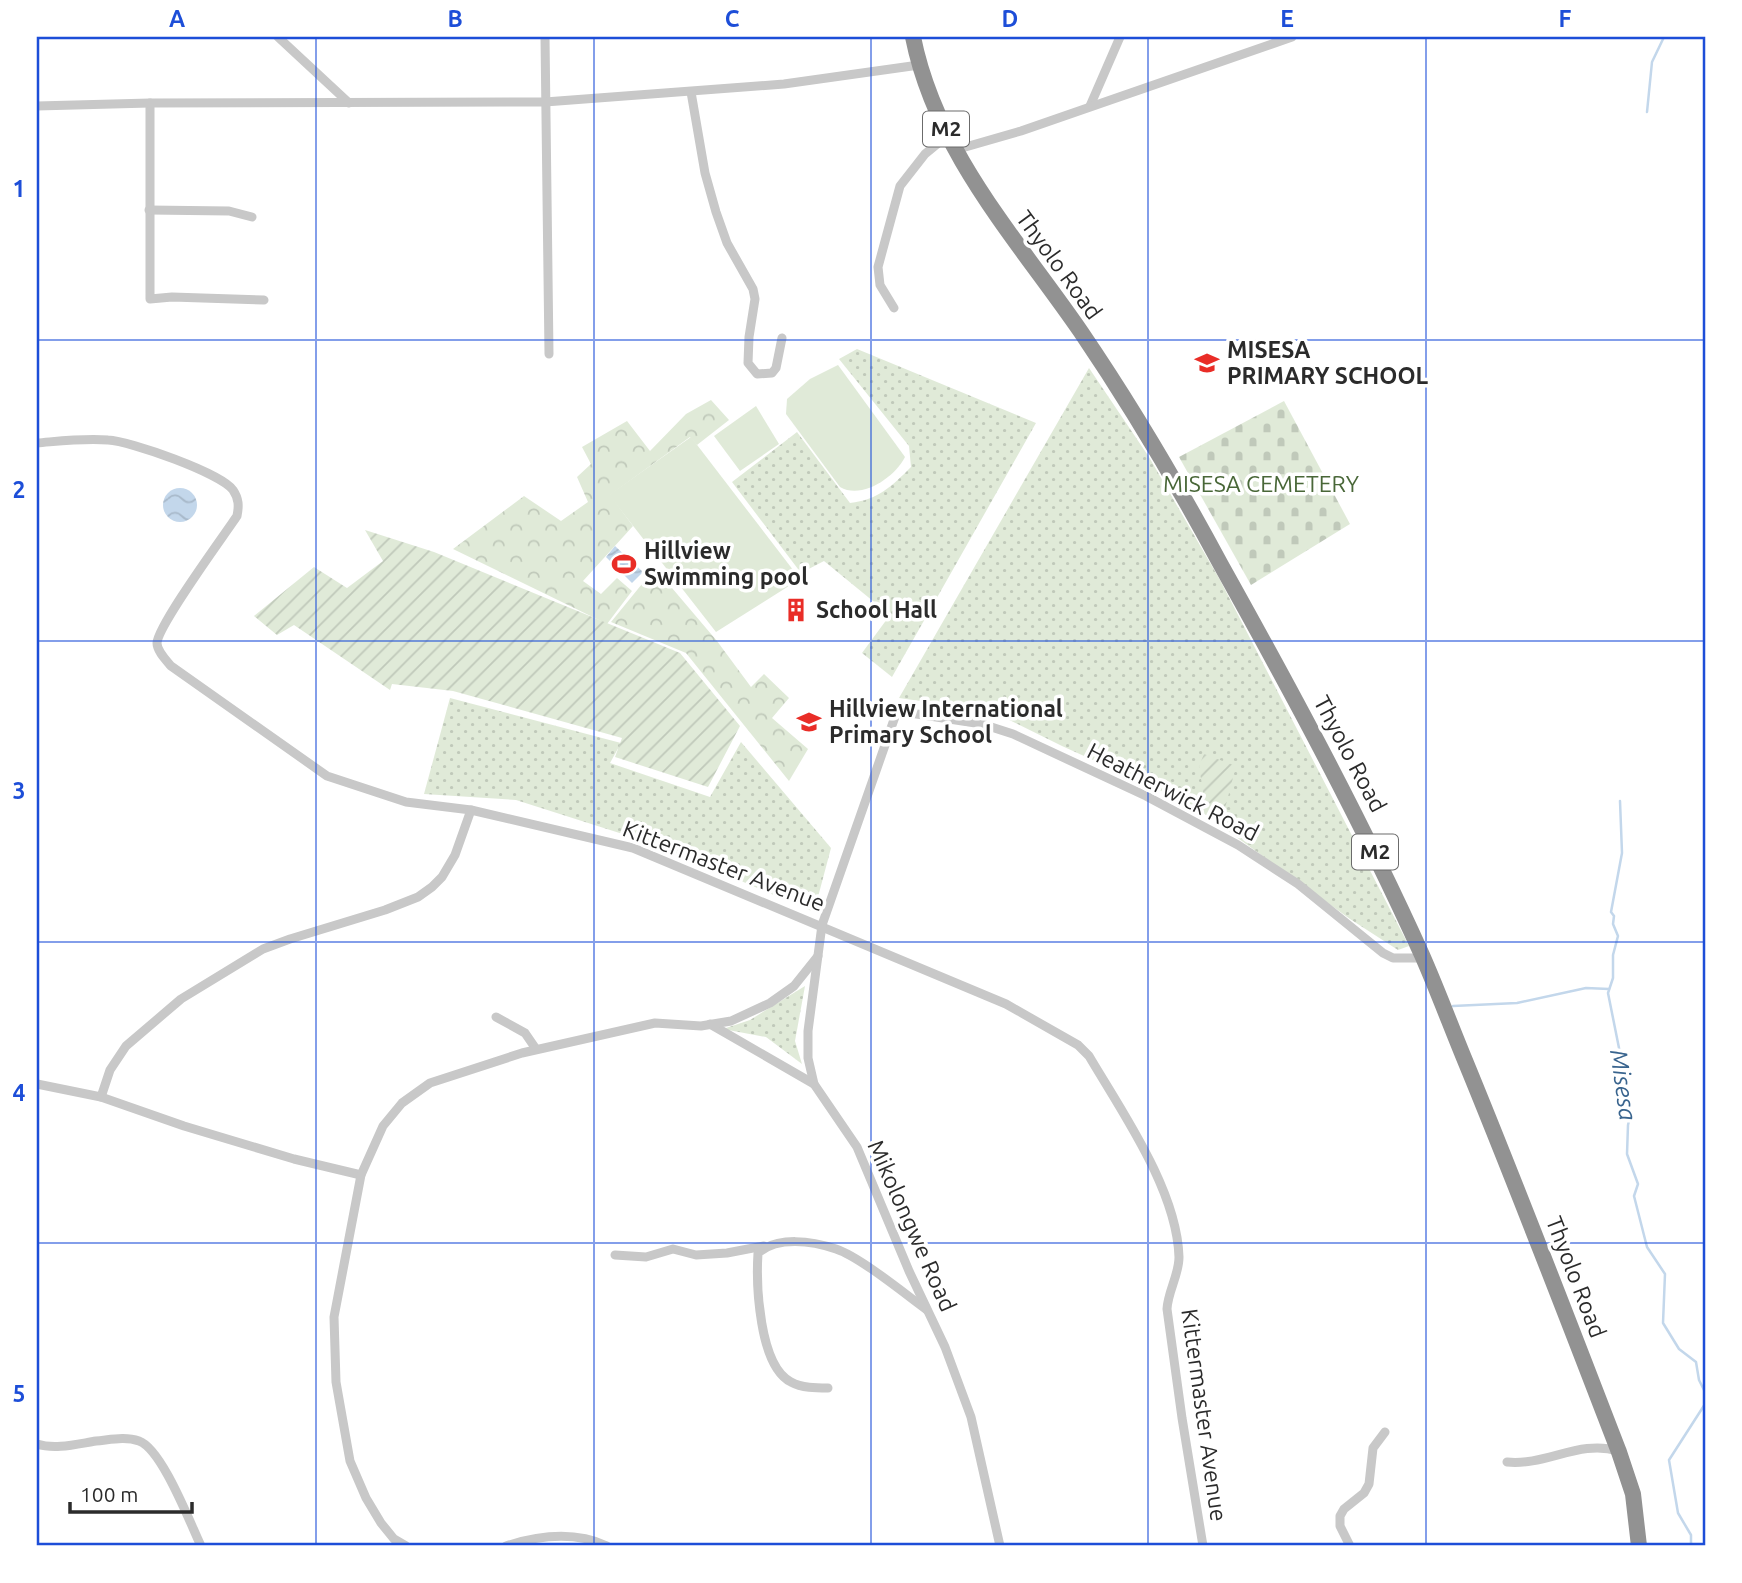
<svg xmlns="http://www.w3.org/2000/svg" width="1742" height="1583" font-family="Ubuntu,sans-serif">
  <defs>
    <pattern id="grass-dots" width="8" height="8" patternUnits="userSpaceOnUse" patternTransform="scale(1.75)"><rect width="8" height="8" fill="#e0ead8"/><path d="M2 2h.1M6 6h.1" fill="none" stroke="#c0c9ba" stroke-width="1.8" stroke-linecap="round"/></pattern>
    <pattern id="forest-crowns" width="20" height="18" patternUnits="userSpaceOnUse" patternTransform="scale(1.75)"><rect width="20" height="18" fill="#e0ead8"/><path d="M2 6a3 3 0 1 1 6 0M12 15a3 3 0 1 1 6 0" fill="none" stroke="#c0c9ba"/></pattern>
    <pattern id="cemetery-stones" width="16" height="16" patternUnits="userSpaceOnUse" patternTransform="scale(1.75)"><rect width="16" height="16" fill="#e0ead8"/><path d="M2 7V4a2 2 0 0 1 4 0v3zM10 15v-3a2 2 0 0 1 4 0v3z" fill="#c0c9ba"/></pattern>
    <pattern id="garden-furrows" width="10" height="10" patternUnits="userSpaceOnUse" patternTransform="scale(1.75)"><rect width="10" height="10" fill="#e0ead8"/><path d="M-1 1l2-2M0 10L10 0M9 11l2-2" fill="none" stroke="#c0c9ba"/></pattern>
    <pattern id="water-waves" width="16" height="10" patternUnits="userSpaceOnUse" patternTransform="scale(1.75)"><rect width="16" height="10" fill="#c3d7eb"/><path d="M0 5q4-4 8 0t8 0" fill="none" stroke="#a8b9ca"/></pattern>
  </defs>
  <rect width="100%" height="100%" fill="#fff"/>
  <!-- grass -->
  <g fill="url(#grass-dots)">
    <path d="M857,349l179,74 -144,254 -30,-24 28,-38 -66,-54 -23,12 -69,-91 65,-50 53,71c28,-3 42,-17 61,-36l-2,-21 -70,-87z"/>
    <polygon points="1089,368 1149,457 1220,580 1409,946 1398,950 1350,919 1192,805 1062,746 991,711 899,698"/>
    <polygon points="450,698 621,743 610,763 710,797 741,742 831,848 814,912 654,844 516,800 424,794"/>
    <polygon points="805,986 795,1041 802,1064 766,1037 723,1029 750,1020"/>
  </g>
  <!-- forest -->
  <g fill="url(#forest-crowns)">
    <polygon points="711,400 729,420 697,445 690,437 610,495 633,526 583,581 601,594 617,578 632,591 607,624 453,549 524,496 561,521 588,502 577,477 591,464 582,447 627,421 650,451 686,414"/>
    <polygon points="655,568 717,641 751,687 764,674 789,698 772,718 808,749 789,781 686,653 611,622"/>
  </g>
  <!-- cemetery -->
  <polygon fill="url(#cemetery-stones)" points="1284,401 1350,524 1251,585 1179,457"/>
  <!-- garden -->
  <g fill="url(#garden-furrows)">
    <polygon points="365,530 434,552 680,653 740,726 708,787 615,757 622,738 453,691 392,684 390,690 294,625 277,635 254,616 314,567 347,588 383,561"/>
    <polygon points="1204,754 1236,766 1222,820 1206,810 1199,766"/>
  </g>
  <!-- pitch -->
  <g fill="#e0ead8">
    <path d="M838,365l67,92c-10,20 -43,43 -65,30l-54,-73 1,-15 23,-20z"/>
    <polygon points="756,406 779,444 740,471 714,436"/>
    <polygon points="691,437 800,579 716,632 609,495"/>
  </g>
  <!-- water -->
  <g fill="url(#water-waves)">
    <circle cx="180" cy="505" r="17"/>
    <polygon points="615,546 643,572 632,583 606,557"/>
  </g>
  <g fill="none" stroke-linecap="round" stroke-linejoin="round">
    <!-- stream -->
    <g stroke="#c3d7eb" stroke-width="2.5">
      <polyline points="1647,112 1652,62 1664,37"/>
      <polyline points="1620,801 1622,853 1611,912 1614,916 1613,924 1618,936 1613,955 1613,978 1608,993 1619,1048 1624,1088 1631,1113 1628,1125 1627,1154 1638,1184 1634,1196 1647,1247 1665,1274 1663,1323 1679,1349 1696,1362 1699,1380 1705,1392"/>
      <polyline points="1453,1006 1517,1003 1586,988 1609,989"/>
      <polyline points="1691,1546 1691,1535 1678,1513 1669,1460 1705,1404"/>
    </g>
    <!-- street -->
    <g stroke="#c8c8c8" stroke-width="9">
      <polyline points="278,37 349,103"/>
      <polyline points="545,37 549,354"/>
      <polyline points="691,92 705,173 716,212 727,243 753,289 755,299 749,337 748,363 757,374 772,373 776,368 782,338"/>
      <polyline points="150,103 150,299 172,297 264,300"/>
      <polyline points="37,106 150,103 545,102 784,84 919,65"/>
      <polyline points="1090,106 1120,37"/>
      <polyline points="955,150 1021,131 1292,37"/>
      <polyline points="149,210 229,211 252,217"/>
      <polyline points="894,308 880,285 878,267 900,186 925,154 948,135"/>
      <path d="M37,443c24,-2 47,-5 71,-3 22,1 113,33 125,50 6,9 6,16 4,26 -14,21 -79,109 -80,127 0,8 9,17 14,23l156,110 79,26 65,8 162,38 373,156 72,41 11,11c33,56 88,134 90,201 0,18 -11,34 -12,52l15,109 21,128"/>
      <polyline points="496,1017 525,1033 536,1049"/>
      <polyline points="710,1024 814,1084"/>
      <polyline points="37,1084 101,1097 184,1126 294,1159 361,1175"/>
      <polyline points="101,1097 110,1070 126,1046 181,999 263,949 290,939 385,910 418,897 432,887 442,877 455,855 471,810"/>
      <polyline points="615,1255 646,1257 673,1249 696,1255 727,1253 764,1246"/>
      <path d="M828,1388c-12,0 -26,0 -37,-6 -32,-16 -35,-98 -33,-129 20,-17 54,-12 78,-4 24,8 69,45 91,61"/>
      <path d="M37,1444c18,6 40,0 59,-3 13,-1 29,-5 43,0 23,8 51,82 62,105"/>
      <path d="M1507,1462c39,4 73,-23 111,-11"/>
      <polyline points="406,1546 394,1539 381,1523 366,1498 350,1461 336,1382 334,1317 361,1175 383,1126 402,1103 430,1083 522,1053 655,1023 701,1026 731,1021 770,1003 794,986 818,956"/>
      <path d="M506,1546c34,-11 69,-15 101,0"/>
      <polyline points="1000,1546 971,1417 945,1347 909,1271 857,1147 814,1084 808,1058 808,1031 822,925 897,711 982,724 1013,734 1146,796 1238,845 1298,884 1383,953 1393,958 1424,958"/>
      <polyline points="1350,1546 1340,1526 1340,1516 1344,1509 1364,1493 1369,1484 1373,1448 1385,1432"/>
    </g>
    <!-- highway -->
    <path stroke="#929292" stroke-width="16" d="M913,37c23,115 104,202 168,295 51,75 97,153 140,233 72,129 140,255 201,390 15,34 28,69 42,103 54,131 104,262 155,394l14,42 6,52"/>
  </g>
  <!-- grid -->
  <path fill="none" stroke="#1d4ed8" stroke-width="2" stroke-opacity="0.55" d="M316,37v1509M594,37v1509M871,37v1509M1148,37v1509M1426,37v1509M37,340h1668M37,641h1668M37,942h1668M37,1243h1668"/>
  <!-- icons -->
  <defs>
    <g id="school-bare" transform="scale(1.89)"><path d="M0-5L7-2L0 1L-7-2ZM-4 1L0 2.5L4 1V4Q0 6-4 4Z" fill="#e92d27" stroke="#fff" stroke-width="2.5" paint-order="stroke"/></g>
    <g id="stadium-bare" transform="scale(1.89)"><path d="M0-5a6.5 5 0 1 0 0 10a6.5 5 0 1 0 0-10ZM-3.5-1.8h7v3.6h-7Z" fill="#e92d27" stroke="#fff" stroke-width="2.5" paint-order="stroke"/></g>
    <g id="building-bare" transform="scale(1.89)"><path d="M-4-6H4V6H1V3H-1V6H-4ZM-2.5-4.3h1.7v1.8h-1.7ZM.8-4.3h1.7v1.8H.8ZM-2.5-1h1.7V.8h-1.7ZM.8-1h1.7V.8H.8Z" fill="#e92d27" stroke="#fff" stroke-width="2.5" paint-order="stroke"/></g>
  </defs>
  <g fill-rule="evenodd">
    <use href="#school-bare" x="1207" y="363"/>
    <use href="#stadium-bare" x="624" y="564"/>
    <use href="#building-bare" x="796" y="610"/>
    <use href="#school-bare" x="809" y="722"/>
  </g>
  <g text-anchor="middle" stroke-width="7" stroke-linejoin="round" paint-order="stroke">
    <!-- shield labels -->
    <g fill="#fff" stroke="#6b6b6b" stroke-width="2">
      <rect x="923" y="111.5" width="46" height="35" rx="5"/>
      <rect x="1352" y="834.5" width="46" height="35" rx="5"/>
    </g>
    <g font-size="21" font-weight="bold" fill="#2b2b2b">
      <text x="946" y="136">M2</text>
      <text x="1375" y="859">M2</text>
    </g>
    <!-- street labels -->
    <g font-size="23" fill="#2b2b2b" stroke="#fff">
      <text transform="translate(1059 265) rotate(54)" y="8">Thyolo Road</text>
      <text transform="translate(1350 754) rotate(62)" y="8">Thyolo Road</text>
      <text transform="translate(1173 792) rotate(27)" y="8">Heatherwick Road</text>
      <text transform="translate(724 866) rotate(21)" y="8">Kittermaster Avenue</text>
      <text transform="translate(912 1226) rotate(66)" y="8">Mikolongwe Road</text>
      <text transform="translate(1576 1277) rotate(69)" y="8">Thyolo Road</text>
      <text transform="translate(1204 1415) rotate(82)" y="8">Kittermaster Avenue</text>
    </g>
    <!-- poi labels -->
    <g font-size="23" font-weight="bold" fill="#2b2b2b" stroke="#fff" text-anchor="start">
      <text x="1227" y="358">MISESA<tspan x="1227" dy="26">PRIMARY SCHOOL</tspan></text>
      <text x="644" y="559">Hillview<tspan x="644" dy="26">Swimming pool</tspan></text>
      <text x="816" y="618">School Hall</text>
      <text x="829" y="717">Hillview International<tspan x="829" dy="26">Primary School</tspan></text>
    </g>
    <!-- park labels -->
    <g font-size="23" fill="#496738" stroke="#fff">
      <text x="1261" y="492">MISESA CEMETERY</text>
    </g>
    <!-- water labels -->
    <g font-size="24" font-style="italic" fill="#39648e" stroke="#fff">
      <text transform="translate(1623 1085) rotate(82)" y="8">Misesa</text>
    </g>
  </g>
  <!-- border -->
  <rect width="1742" height="1583" fill="none" stroke="#ffffff" stroke-width="77"/>
  <!-- scale -->
  <path d="M70 1502v10h122v-10" fill="none" stroke="#2b2b2b" stroke-width="3.5"/>
  <text x="80" y="1502" font-size="21" fill="#2b2b2b" stroke="#ffffff" stroke-width="5" paint-order="stroke">100 m</text>
  <rect x="38" y="38" width="1666" height="1506" fill="none" stroke="#1d4ed8" stroke-width="2.5"/>
  <g font-size="23" text-anchor="middle" font-weight="bold" fill="#1d4ed8">
    <text x="177" y="27">A</text>
    <text x="455" y="27">B</text>
    <text x="732" y="27">C</text>
    <text x="1010" y="27">D</text>
    <text x="1287" y="27">E</text>
    <text x="1565" y="27">F</text>
    <text x="19" y="197">1</text>
    <text x="19" y="498">2</text>
    <text x="19" y="799">3</text>
    <text x="19" y="1101">4</text>
    <text x="19" y="1402">5</text>
  </g>
</svg>
